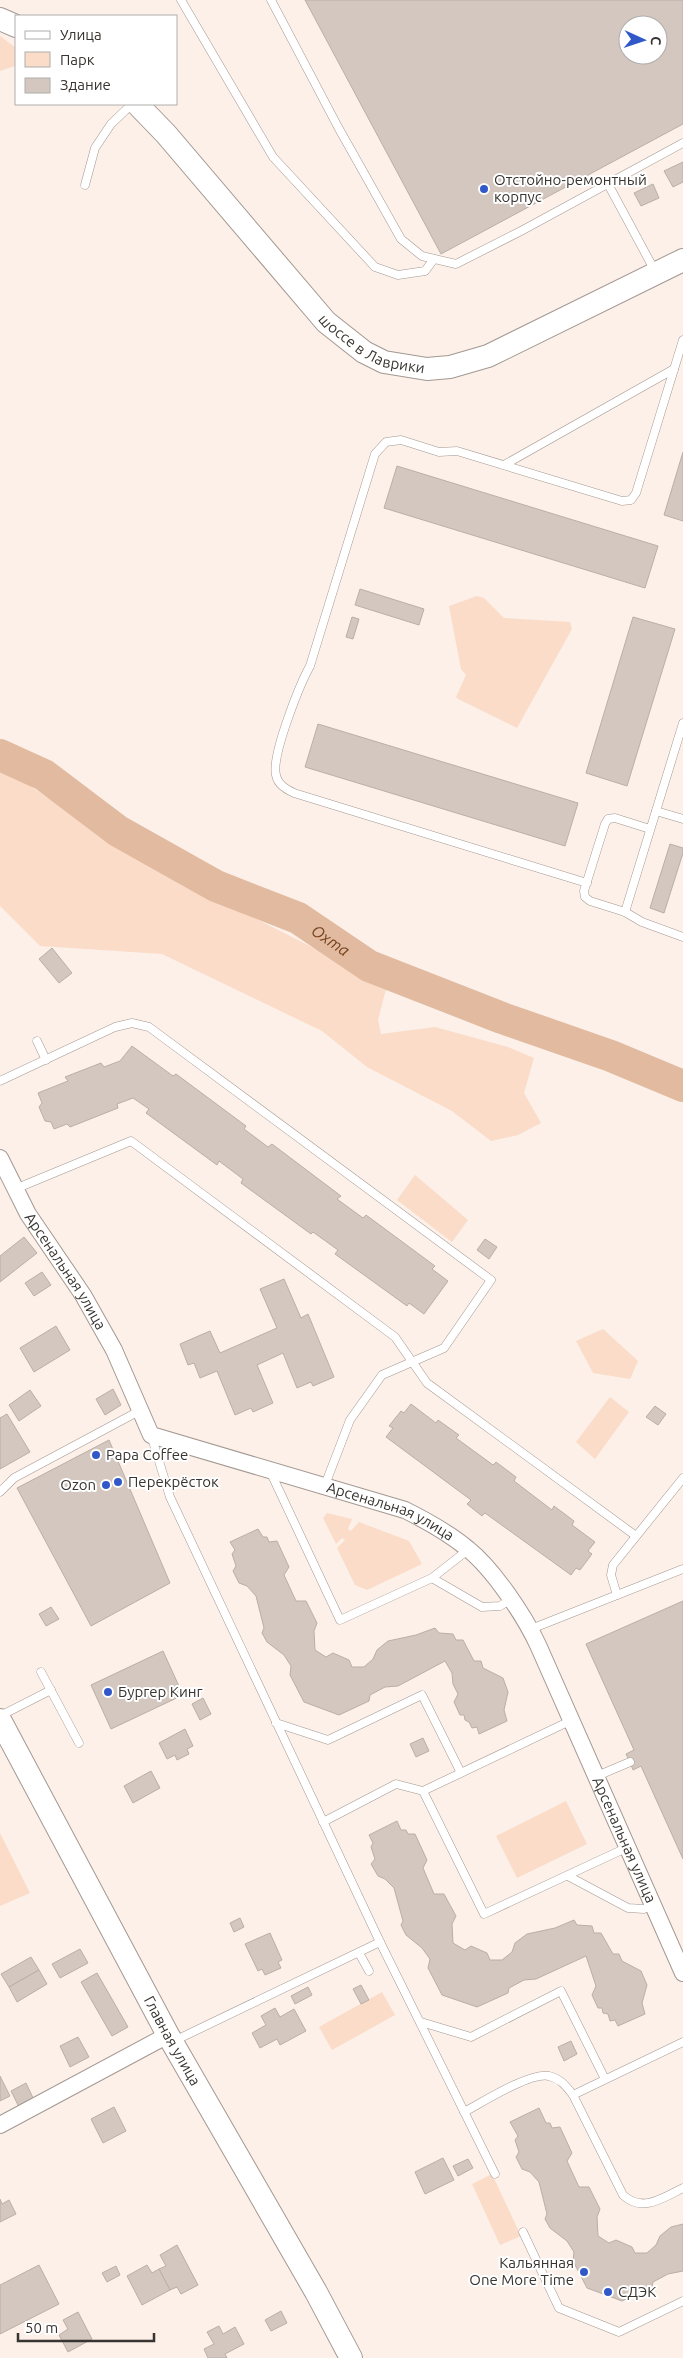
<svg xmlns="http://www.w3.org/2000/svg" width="683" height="2358" font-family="Ubuntu,sans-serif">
  <rect width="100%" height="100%" fill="#fcf0e9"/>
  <!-- green -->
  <g fill="#fadcc8">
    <polygon points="0,36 15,47 15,66 0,71"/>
    <polygon points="477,596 484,598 504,618 570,622 572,629 517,728 458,699 456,697 466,675 461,669 449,606"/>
    <polygon points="0,761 12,774 104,835 189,885 387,985 378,1020 381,1034 435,1027 508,1047 534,1058 524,1093 541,1123 518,1135 491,1141 452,1111 367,1067 322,1031 162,954 40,946 0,906"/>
    <polygon points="415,1175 468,1220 452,1242 397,1200"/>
    <polygon points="603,1329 638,1361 630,1379 593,1373 576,1341"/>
    <polygon points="610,1397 629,1412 595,1459 576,1442"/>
    <polygon points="327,1513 352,1519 348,1529 351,1531 359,1522 409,1541 422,1564 367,1590 355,1585 337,1548 345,1540 342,1538 336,1544 323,1518"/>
    <polygon points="566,1801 587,1844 517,1878 496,1836"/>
    <polygon points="0,1833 30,1893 0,1906"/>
    <polygon points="382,1992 395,2015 332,2050 319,2027"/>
    <polygon points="492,2174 521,2236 500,2245 472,2184"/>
  </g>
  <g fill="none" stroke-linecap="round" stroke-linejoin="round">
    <!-- river -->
    <path stroke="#e1baa0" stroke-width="32" id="s1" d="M0,755l44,20 74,56 98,55 82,32 71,48 133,52 109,38 72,30"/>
  </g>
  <!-- building -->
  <g fill="#d3c7c0" stroke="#baafa7" fill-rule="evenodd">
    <path d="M305,0h378v124l-242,130zM628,25h30v30h-30z"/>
    <polygon points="683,162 683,182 673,187 664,171"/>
    <polygon points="653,184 659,198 641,206 634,193"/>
    <polygon points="683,452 683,521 664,515"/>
    <polygon points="397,466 658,546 645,588 384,508"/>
    <polygon points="360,589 424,609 419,625 355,605"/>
    <polygon points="352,617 359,619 353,639 346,637"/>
    <polygon points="633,617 675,629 627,786 586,773"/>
    <polygon points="318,724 578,803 565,846 305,767"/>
    <polygon points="670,844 683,848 683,853 664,913 650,908"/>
    <polygon points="52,948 72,973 59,983 39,959"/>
    <polygon points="132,1046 173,1076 176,1074 246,1126 244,1129 268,1147 272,1144 341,1196 337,1199 363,1218 366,1215 435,1266 432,1269 448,1281 424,1314 409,1303 407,1306 335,1254 338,1250 313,1232 311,1234 241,1183 243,1179 219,1161 217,1165 146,1113 149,1109 133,1098 117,1104 118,1108 70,1127 67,1124 54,1129 51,1122 45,1121 39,1107 42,1103 38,1093 68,1081 65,1077 101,1063 104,1067 120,1061"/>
    <polygon points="24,1237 37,1253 0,1282 0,1256"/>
    <polygon points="485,1239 497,1247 489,1259 477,1250"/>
    <polygon points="42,1272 51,1285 34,1296 25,1283"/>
    <polygon points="284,1279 301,1318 308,1314 334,1377 313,1386 311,1382 297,1388 283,1353 257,1365 273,1403 253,1412 251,1408 235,1415 217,1371 200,1378 194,1363 188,1365 180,1344 210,1331 220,1353 277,1328 260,1289"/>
    <polygon points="56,1326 70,1350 34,1372 20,1348"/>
    <polygon points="113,1389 121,1405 105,1415 96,1399"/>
    <polygon points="30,1390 41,1406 19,1421 9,1405"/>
    <polygon points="411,1404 436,1423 438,1420 459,1435 456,1438 493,1465 496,1462 516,1477 514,1481 552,1510 554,1506 574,1521 572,1525 595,1542 588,1551 592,1554 580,1570 576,1568 571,1575 485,1513 482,1516 467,1504 471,1500 386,1437 393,1428 389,1426 401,1411 404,1413"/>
    <polygon points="655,1406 666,1414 658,1425 646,1417"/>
    <polygon points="7,1414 30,1452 0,1469 0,1418"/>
    <polygon points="109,1440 170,1583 91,1626 17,1488"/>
    <polygon points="258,1529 263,1537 267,1537 269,1542 277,1541 289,1567 284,1575 296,1601 306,1601 317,1623 314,1631 315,1650 326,1657 333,1653 349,1660 352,1667 364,1667 373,1659 377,1650 388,1641 416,1635 435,1628 439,1633 453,1634 456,1640 463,1640 474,1661 481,1661 483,1668 503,1678 508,1692 504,1710 507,1721 479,1734 477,1727 472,1728 469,1722 465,1720 464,1715 460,1715 454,1702 458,1694 453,1684 452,1673 445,1661 398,1686 385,1687 370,1695 369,1701 339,1715 304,1702 290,1675 291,1666 284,1655 267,1642 262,1633 264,1628 256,1596 247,1586 239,1583 233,1571 236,1566 232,1554 235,1550 230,1542"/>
    <polygon points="683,1601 683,1859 641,1766 633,1770 630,1762 626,1754 634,1750 586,1644"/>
    <polygon points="51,1607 59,1619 46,1626 39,1614"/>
    <polygon points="163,1651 183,1695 111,1729 91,1685"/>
    <polygon points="203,1698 211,1714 200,1720 192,1704"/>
    <polygon points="185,1729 193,1746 187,1749 189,1754 177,1760 175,1755 167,1759 159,1743"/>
    <polygon points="423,1738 429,1751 416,1757 410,1744"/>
    <polygon points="151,1771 160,1788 133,1803 124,1786"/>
    <polygon points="397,1821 401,1830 406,1830 408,1834 415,1834 427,1860 423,1868 434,1894 444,1894 456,1916 452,1924 453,1943 465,1950 471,1946 487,1953 490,1960 502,1960 512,1952 515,1943 527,1934 555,1928 574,1920 577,1925 592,1926 594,1933 601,1933 613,1954 619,1954 622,1961 641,1971 647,1985 642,2003 645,2014 618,2026 615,2020 610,2021 608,2014 603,2013 602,2008 598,2008 592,1995 596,1986 586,1956 536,1979 524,1980 509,1988 508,1993 477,2007 442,1995 428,1968 430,1959 422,1948 406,1935 401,1925 403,1921 394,1888 385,1879 378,1876 371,1864 375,1859 371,1847 373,1843 369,1835"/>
    <polygon points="240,1918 244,1927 234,1932 230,1923"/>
    <polygon points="270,1933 282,1960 278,1962 281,1968 265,1975 262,1969 258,1971 245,1944"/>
    <polygon points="80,1949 88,1963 60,1978 52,1964"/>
    <polygon points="31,1957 39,1970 9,1987 1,1974"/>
    <polygon points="39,1970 47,1984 17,2002 9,1987"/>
    <polygon points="97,1973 128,2027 112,2036 81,1982"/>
    <polygon points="361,1985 369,2000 361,2004 353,1989"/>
    <polygon points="308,1987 312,1995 295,2004 291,1996"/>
    <polygon points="275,2008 280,2017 294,2009 306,2031 280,2045 277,2039 260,2048 252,2033 266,2025 261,2016"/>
    <polygon points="78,2037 89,2057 70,2067 60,2046"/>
    <polygon points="571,2041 577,2054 564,2061 558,2047"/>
    <polygon points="0,2076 10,2096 0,2101"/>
    <polygon points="26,2083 34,2100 19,2107 11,2091"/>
    <polygon points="114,2107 126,2131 103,2143 91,2119"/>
    <polygon points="539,2108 546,2123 550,2123 552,2128 560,2127 572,2153 567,2161 579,2187 589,2187 600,2209 597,2217 598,2236 609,2243 616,2240 632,2247 635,2253 647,2253 656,2245 660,2236 671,2227 683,2224 683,2271 668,2274 653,2282 652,2287 622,2301 587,2288 573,2261 574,2252 567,2241 550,2228 545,2219 547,2214 539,2182 530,2172 522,2169 516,2157 519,2152 515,2140 518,2136 510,2122"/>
    <polygon points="443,2158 454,2180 425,2194 415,2172"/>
    <polygon points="468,2159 473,2168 458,2176 453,2166"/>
    <polygon points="0,2199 2,2204 9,2200 16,2214 0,2222"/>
    <polygon points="177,2245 198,2285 181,2294 177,2287 170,2290 159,2269 166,2266 160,2255"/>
    <polygon points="39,2265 59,2304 0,2334 0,2285"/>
    <polygon points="147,2265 152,2273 159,2269 170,2290 142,2305 127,2276"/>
    <polygon points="116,2266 120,2275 107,2282 102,2273"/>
    <polygon points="281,2311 287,2323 271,2331 265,2320"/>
    <polygon points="78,2312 92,2339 68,2352 59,2335 68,2329 63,2320"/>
    <polygon points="219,2326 223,2334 235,2327 244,2344 225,2354 227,2358 208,2358 204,2349 214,2344 207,2332"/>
  </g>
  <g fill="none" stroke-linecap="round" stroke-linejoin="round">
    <!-- lane casing -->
    <g stroke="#a39891" stroke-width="9">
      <g id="lane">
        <polyline points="181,0 273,157 375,267 398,275 425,271 434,259"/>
        <polyline points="271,0 338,127 401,239 422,256 456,264 521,231 683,143"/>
        <polyline points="608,184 656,273"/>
        <polyline points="85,185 95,148 111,124 132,104"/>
        <polyline points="504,465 674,369"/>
        <polyline points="656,811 683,819"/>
        <polyline points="650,829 615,818 608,819 605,824 584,891 585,897 590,901 625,912 642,922 683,937"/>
        <path d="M587,883l-293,-90c-8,-4 -16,-8 -18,-18 -5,-19 24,-91 34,-109l65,-212 11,-12 15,-2 38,12 18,-1 165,50 9,-1 5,-7 47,-153"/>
        <polyline points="625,912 683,723"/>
        <polyline points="37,1041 46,1060"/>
        <polyline points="0,1081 115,1027 132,1023 149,1027 491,1280 444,1348 382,1375 350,1420 325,1485"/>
        <polyline points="15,1189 131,1141 395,1337 427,1383 636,1536"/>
        <polyline points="151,1435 170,1497 380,1942 495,2174"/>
        <polyline points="270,1471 340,1620 432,1578 482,1607 500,1606 510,1600"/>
        <polyline points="0,1492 14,1478 141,1410"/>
        <polyline points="432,1578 469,1549"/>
        <polyline points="617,1595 611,1575 613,1565 683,1478"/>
        <polyline points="531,1629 683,1569"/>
        <polyline points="41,1672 79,1743"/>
        <polyline points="0,1716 51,1690"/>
        <polyline points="276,1723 328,1740 422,1695 461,1773"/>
        <polyline points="597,1776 630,1762"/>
        <polyline points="423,1791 570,1721"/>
        <polyline points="323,1822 396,1784 423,1791 484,1914 626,1848"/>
        <polyline points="568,1876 628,1908 644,1909 654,1904"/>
        <polyline points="359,1953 369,1971"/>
        <polyline points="421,2022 471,2037 561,1991 605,2079"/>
        <polyline points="174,2041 380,1942"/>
        <path d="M683,2042l-110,53 50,100c19,18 40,3 60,-7"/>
        <path d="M464,2112c19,-10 66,-40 85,-36 12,3 17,10 24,19"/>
        <polyline points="523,2232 559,2308 619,2332 683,2301"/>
      </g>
    </g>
    <!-- street casing -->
    <g stroke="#a39891" stroke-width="18">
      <g id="street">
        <path id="s2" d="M0,1158l28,56 55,81 31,55 37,85 254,75c22,11 44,23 63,39 25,20 56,66 70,96l145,328"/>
        <polyline points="0,2125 168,2035"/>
      </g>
    </g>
    <!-- secondary casing -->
    <g stroke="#a39891" stroke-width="24">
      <g id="secondary">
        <polyline points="0,19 16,26"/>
        <path id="s3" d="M137,104l29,30 160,188 38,30 20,10 43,7 23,-2 38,-11 195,-96"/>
        <path id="s4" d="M0,1720l168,315 148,257 35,66"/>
      </g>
    </g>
    <!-- lane -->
    <use href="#lane" stroke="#fff" stroke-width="8"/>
    <!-- street -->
    <use href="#street" stroke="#fff" stroke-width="16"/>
    <!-- secondary -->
    <use href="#secondary" stroke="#fff" stroke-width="22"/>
  </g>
  <!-- markers -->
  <g fill="#3058c8" stroke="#fff" stroke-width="2">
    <circle cx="484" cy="189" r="5"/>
    <circle cx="96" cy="1455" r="5"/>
    <circle cx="118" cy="1482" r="5"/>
    <circle cx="106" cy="1485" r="5"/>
    <circle cx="108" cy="1692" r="5"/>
    <circle cx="584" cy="2272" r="5"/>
    <circle cx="608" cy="2292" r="5"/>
  </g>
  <g text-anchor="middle" stroke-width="4" stroke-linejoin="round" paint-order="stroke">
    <!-- poi labels -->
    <g font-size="15" fill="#383431" stroke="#fff" text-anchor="start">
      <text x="494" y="185">Отстойно-ремонтный<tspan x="494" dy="17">корпус</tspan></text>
      <text x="106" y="1460">Papa Coffee</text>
      <text x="128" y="1487">Перекрёсток</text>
      <text x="96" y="1490" text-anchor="end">Ozon</text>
      <text x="118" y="1697">Бургер Кинг</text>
      <text x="574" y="2268" text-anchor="end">Кальянная<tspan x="574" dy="17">One More Time</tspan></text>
      <text x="618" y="2297">СДЭК</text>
    </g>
    <!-- street labels -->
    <g font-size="15" fill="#383431" stroke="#fff">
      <text dy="5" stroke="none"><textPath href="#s3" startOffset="341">шоссе в Лаврики</textPath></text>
      <text dy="5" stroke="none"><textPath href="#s2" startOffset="131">Арсенальная улица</textPath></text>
      <text dy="5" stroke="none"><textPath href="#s2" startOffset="568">Арсенальная улица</textPath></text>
      <text dy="5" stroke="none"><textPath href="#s2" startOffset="988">Арсенальная улица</textPath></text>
      <text dy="5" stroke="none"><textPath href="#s4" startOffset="364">Главная улица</textPath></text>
    </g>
    <!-- water labels -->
    <g font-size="16" font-style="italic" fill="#75421b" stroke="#fff">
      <text dy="6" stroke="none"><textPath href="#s1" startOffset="381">Охта</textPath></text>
    </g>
  </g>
  <!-- legend -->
  <rect x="15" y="15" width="162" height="90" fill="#ffffff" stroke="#afaead"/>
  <rect x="25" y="31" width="25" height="8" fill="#ffffff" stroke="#afaead"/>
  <text x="60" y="40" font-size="15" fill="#383431">Улица</text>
  <rect x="25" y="52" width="25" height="15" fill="#fadcc8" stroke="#afaead"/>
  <text x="60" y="65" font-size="15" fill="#383431">Парк</text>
  <rect x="25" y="78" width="25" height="15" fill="#d3c7c0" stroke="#afaead"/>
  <text x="60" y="90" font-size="15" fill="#383431">Здание</text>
  <!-- north arrow -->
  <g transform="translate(643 40) rotate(93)"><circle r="24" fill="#ffffff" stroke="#afaead"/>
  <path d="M0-4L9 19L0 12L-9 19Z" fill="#3058c8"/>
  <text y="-8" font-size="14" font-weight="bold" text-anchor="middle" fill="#383431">С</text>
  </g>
  <!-- scale -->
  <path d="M18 2333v8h136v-8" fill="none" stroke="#383431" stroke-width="2.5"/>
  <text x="25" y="2333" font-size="15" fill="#383431" stroke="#ffffff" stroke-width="4" paint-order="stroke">50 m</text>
</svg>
